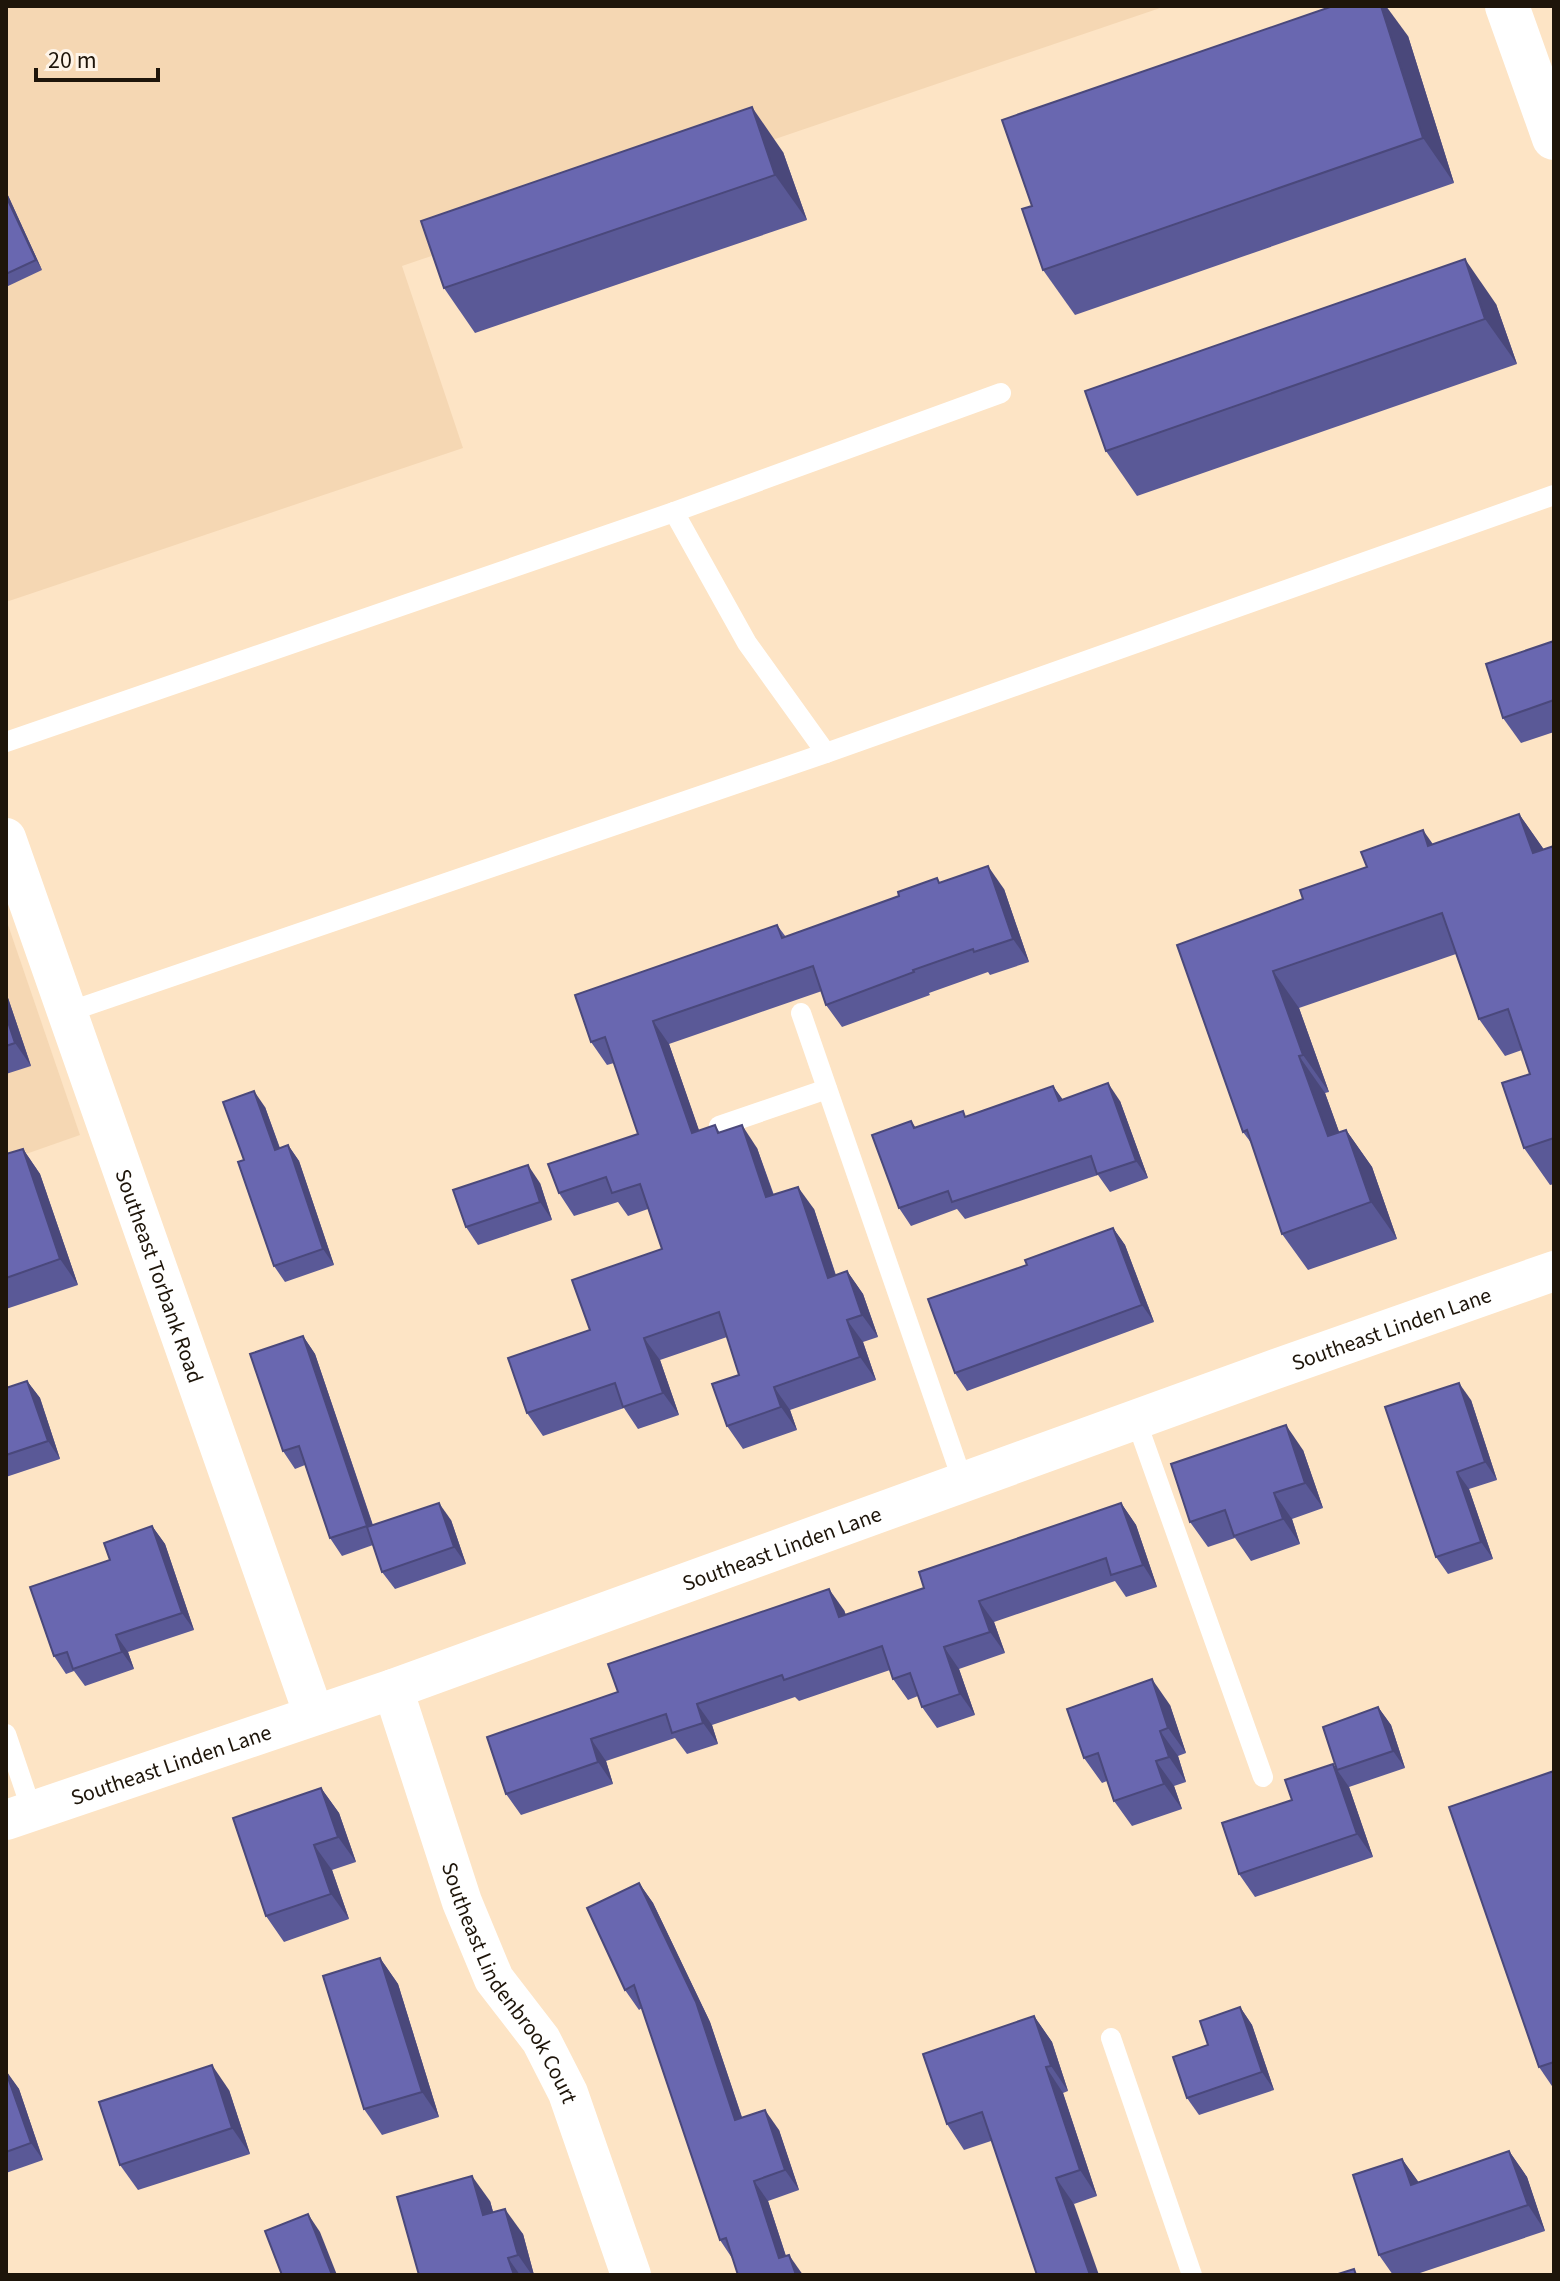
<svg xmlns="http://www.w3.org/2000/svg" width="1560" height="2281" font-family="'Source Sans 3',sans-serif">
  <rect width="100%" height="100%" fill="#fde4c5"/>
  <!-- built -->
  <g fill="#f5d7b3">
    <polygon points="6,6 1166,6 402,266 463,448 6,602"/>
    <polygon points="6,919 80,1135 6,1161"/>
  </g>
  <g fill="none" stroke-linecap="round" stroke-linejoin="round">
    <!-- lane -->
    <g stroke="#fff" stroke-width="20">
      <polyline points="674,512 747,643 826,753"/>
      <polyline points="6,742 674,512 1001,393"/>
      <polyline points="68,1012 826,753 1554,495"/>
      <polyline points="801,1013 963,1482"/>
      <polyline points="719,1126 827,1089"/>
      <polyline points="1136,1420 1263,1777"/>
      <polyline points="6,1734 32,1811"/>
      <polyline points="1111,2038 1192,2275"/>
    </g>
    <!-- street -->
    <g stroke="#fff" stroke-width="40">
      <path id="s1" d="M6,838l308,877"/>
      <path id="s2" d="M393,1689l69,213 32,77 47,61 27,53 63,182"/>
      <path id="s3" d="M6,1820l387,-131 877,-318 284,-100"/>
    </g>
    <!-- secondary -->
    <polyline stroke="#fff" stroke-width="44" points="1507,6 1554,138"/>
  </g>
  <!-- wall -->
  <g fill="#5a5997">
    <polygon points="1408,36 1454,183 1075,315 1043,270 1032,206"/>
    <polygon points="783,152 807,220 475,333 444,288"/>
    <polygon points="6,191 42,270 6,287"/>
    <polygon points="1496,304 1517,364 1137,496 1106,451"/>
    <polygon points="1554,641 1554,732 1521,743 1503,718"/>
    <polygon points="1519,814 1544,850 1554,846 1554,1184 1550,1185 1524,1148 1530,1074 1522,1050 1505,1056 1479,1019 1456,954 1299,1008 1329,1092 1325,1093 1339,1132 1346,1130 1372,1167 1397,1239 1308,1270 1282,1234 1252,1144 1243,1132 1177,945 1303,899 1433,844"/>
    <polygon points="937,878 940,883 1004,889 1029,962 990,975 988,972 929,993 930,995 842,1027 826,1005 822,991 669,1044 699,1131 715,1125 720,1133 757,1148 774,1195 814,1209 836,1275 847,1271 863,1294 878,1337 863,1342 876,1380 790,1410 797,1430 743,1449 727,1426 739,1375 727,1337 660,1360 679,1415 638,1429 624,1408 543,1436 527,1413 590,1330 662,1249 648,1209 628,1216 618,1202 574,1216 559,1193 638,1134 614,1063 607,1065 591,1042 777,925 786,937 899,896"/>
    <polygon points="6,992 31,1066 6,1074"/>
    <polygon points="1053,1086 1063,1100 1120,1101 1148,1178 1110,1192 1098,1175 965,1219 957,1209 911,1226 899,1208 911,1121 916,1128 967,1117"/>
    <polygon points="265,1107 280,1148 288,1145 299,1161 334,1265 285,1282 274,1266 244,1160"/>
    <polygon points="23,1149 40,1174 78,1285 6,1309 6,1154"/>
    <polygon points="540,1183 552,1220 478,1245 466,1227"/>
    <polygon points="1113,1228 1125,1245 1154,1322 967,1391 955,1373 1027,1265"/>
    <polygon points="303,1336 315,1354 373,1525 451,1520 466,1564 395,1589 382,1572 373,1545 342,1556 330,1538 305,1465 295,1469 283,1451"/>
    <polygon points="27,1381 40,1398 60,1459 6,1477 6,1388"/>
    <polygon points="1471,1400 1497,1480 1469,1489 1493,1559 1448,1574 1436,1557"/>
    <polygon points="1303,1450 1323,1508 1292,1519 1300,1544 1251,1561 1235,1538 1208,1547 1190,1522"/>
    <polygon points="1121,1503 1136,1525 1157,1587 1126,1597 1115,1581 994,1622 1005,1653 959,1669 975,1715 937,1728 922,1707 918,1696 908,1700 893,1679 890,1670 799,1701 795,1697 712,1725 718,1744 687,1754 675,1738 606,1761 613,1784 521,1815 506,1794 618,1692 844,1610 846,1615 924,1588"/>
    <polygon points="152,1526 165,1544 194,1630 128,1652 134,1669 85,1686 74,1671 66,1674 54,1656 110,1560"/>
    <polygon points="1170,1705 1186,1753 1178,1756 1186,1782 1174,1786 1182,1809 1132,1826 1114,1801 1107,1781 1102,1783 1084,1758"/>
    <polygon points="1378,1707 1391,1725 1405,1768 1349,1787 1373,1857 1255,1897 1239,1874 1292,1800 1337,1770"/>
    <polygon points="1554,1771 1554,2089 1539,2067"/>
    <polygon points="321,1788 339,1813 356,1862 332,1870 349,1919 284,1942 266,1916"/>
    <polygon points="639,1883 653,1903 710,2022 742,2117 779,2130 799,2190 768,2201 786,2256 803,2275 732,2258 720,2240 642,2008 639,2010 625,1990"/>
    <polygon points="380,1958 398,1984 439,2117 382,2135 364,2109"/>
    <polygon points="1240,2007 1252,2025 1274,2090 1199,2115 1187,2098"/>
    <polygon points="1034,2016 1052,2042 1068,2091 1063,2093 1097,2196 1074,2204 991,2141 964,2150 947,2124"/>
    <polygon points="6,2072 19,2089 43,2160 6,2173"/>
    <polygon points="229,2090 250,2154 138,2190 120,2165"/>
    <polygon points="1509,2151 1527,2177 1545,2231 1414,2275 1393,2275 1379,2255 1402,2159 1418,2182"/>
    <polygon points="490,2201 493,2212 523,2234 534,2275 419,2275"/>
  </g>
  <!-- shaded-wall -->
  <g fill="#4a487b">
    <polygon points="1381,6 1386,6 1408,36 1454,183 1423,138"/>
    <polygon points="752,107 783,152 807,220 775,175"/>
    <polygon points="6,191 42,270 36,260 6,196"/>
    <polygon points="1465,259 1496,304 1517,364 1485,319"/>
    <polygon points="1519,814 1545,851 1533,853"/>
    <polygon points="1423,830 1449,867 1428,846"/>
    <polygon points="988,866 1004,889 1029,962 1013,939"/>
    <polygon points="1273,971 1299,1008 1329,1092 1303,1055"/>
    <polygon points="6,992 31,1066 15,1043 6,1016"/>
    <polygon points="653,1021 669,1044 708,1156 692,1133"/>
    <polygon points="1299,1056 1325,1093 1354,1173 1328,1136"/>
    <polygon points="1108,1083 1120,1101 1148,1178 1136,1161"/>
    <polygon points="1053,1086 1065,1103 1059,1101"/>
    <polygon points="254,1091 265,1107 286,1166 275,1150"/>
    <polygon points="742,1125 757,1148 782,1220 766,1197"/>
    <polygon points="1346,1130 1372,1167 1397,1239 1371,1202"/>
    <polygon points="288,1145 299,1161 334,1265 323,1249"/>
    <polygon points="23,1149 40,1174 78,1285 60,1259"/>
    <polygon points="528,1165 540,1183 552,1220 540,1202"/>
    <polygon points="798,1187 814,1209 844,1301 828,1278"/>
    <polygon points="1113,1228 1125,1245 1154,1322 1142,1305"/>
    <polygon points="847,1271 863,1294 878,1337 862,1315"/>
    <polygon points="847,1320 863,1342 876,1380 860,1357"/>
    <polygon points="303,1336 315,1354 379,1544 367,1526"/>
    <polygon points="644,1338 660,1360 679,1415 663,1393"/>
    <polygon points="27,1381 40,1398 60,1459 48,1441"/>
    <polygon points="1459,1383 1471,1400 1497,1480 1485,1462"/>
    <polygon points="774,1387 790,1410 797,1430 781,1407"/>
    <polygon points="1286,1425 1303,1450 1323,1508 1305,1483"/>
    <polygon points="1457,1472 1469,1489 1493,1559 1481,1542"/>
    <polygon points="1274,1493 1292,1519 1300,1544 1283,1519"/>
    <polygon points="439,1503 451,1520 466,1564 454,1547"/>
    <polygon points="1121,1503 1136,1525 1157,1587 1143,1565"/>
    <polygon points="152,1526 165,1544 194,1630 182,1613"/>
    <polygon points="829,1589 844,1610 854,1639 839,1617"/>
    <polygon points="979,1601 994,1622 1005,1653 990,1632"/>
    <polygon points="116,1635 128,1652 134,1669 122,1652"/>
    <polygon points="944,1647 959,1669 975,1715 960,1694"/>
    <polygon points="1152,1679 1170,1705 1186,1753 1168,1728"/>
    <polygon points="697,1704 712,1725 718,1744 703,1723"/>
    <polygon points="1378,1707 1391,1725 1405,1768 1393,1751"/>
    <polygon points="1160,1731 1178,1756 1186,1782 1169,1757"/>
    <polygon points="591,1739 606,1761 613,1784 598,1762"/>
    <polygon points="1156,1761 1174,1786 1182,1809 1164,1784"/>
    <polygon points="1333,1764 1349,1787 1373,1857 1357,1834"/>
    <polygon points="321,1788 339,1813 356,1862 338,1837"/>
    <polygon points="314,1845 332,1870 349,1919 331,1894"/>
    <polygon points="639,1883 653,1903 710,2022 749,2139 735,2120"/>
    <polygon points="380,1958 398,1984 439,2117 422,2092"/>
    <polygon points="1240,2007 1252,2025 1274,2090 1262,2072"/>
    <polygon points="1034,2016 1052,2042 1068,2091 1051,2066"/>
    <polygon points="212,2065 229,2090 250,2154 232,2128"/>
    <polygon points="1046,2067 1063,2093 1097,2196 1080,2170"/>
    <polygon points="7,2072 19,2089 43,2160 31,2143"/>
    <polygon points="765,2110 779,2130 799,2190 785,2170"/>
    <polygon points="1509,2151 1527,2177 1545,2231 1528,2205"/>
    <polygon points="1402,2159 1420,2184 1411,2185"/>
    <polygon points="472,2176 490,2201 501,2240 483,2215"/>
    <polygon points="1056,2178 1074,2204 1099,2275 1090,2275"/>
    <polygon points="754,2181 768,2201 792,2275 779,2258"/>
    <polygon points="505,2209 523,2234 534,2275 532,2275 518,2255"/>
    <polygon points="308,2214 320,2232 337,2275 332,2275"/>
    <polygon points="789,2255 803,2275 796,2275"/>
    <polygon points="508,2258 520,2275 514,2275"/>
  </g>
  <!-- building -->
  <g fill="#6967b0" stroke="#4a487b" stroke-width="2">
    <polygon points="1333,6 1381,6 1423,138 1043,270 1022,209 1032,206 1002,120"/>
    <polygon points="752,107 775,175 444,288 421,221"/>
    <polygon points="6,196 36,260 6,274"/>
    <polygon points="1465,259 1485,319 1106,451 1085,391"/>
    <polygon points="1554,641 1554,700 1503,718 1486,664"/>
    <polygon points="1519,814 1533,853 1554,846 1554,1138 1524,1148 1502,1083 1530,1074 1508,1009 1479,1019 1442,913 1273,971 1303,1055 1299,1056 1328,1136 1346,1130 1371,1202 1282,1234 1247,1130 1243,1132 1177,945 1303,899 1300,890 1367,867 1361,852 1423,830 1428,846"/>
    <polygon points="988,866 1013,939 974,952 973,949 913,970 914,972 826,1005 813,966 653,1021 692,1133 715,1125 718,1133 742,1125 766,1197 798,1187 828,1278 847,1271 862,1315 847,1320 860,1357 774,1387 781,1407 727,1426 712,1384 739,1375 719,1312 644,1338 663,1393 623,1407 615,1383 527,1413 508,1358 590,1330 572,1280 662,1249 640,1184 612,1193 606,1177 559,1193 548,1164 638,1134 605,1037 591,1042 575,995 777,925 782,938 899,896 898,892 937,878 939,883"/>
    <polygon points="6,1016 15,1043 6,1046"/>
    <polygon points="1108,1083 1136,1161 1097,1174 1091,1156 952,1202 948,1191 899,1208 872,1135 911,1121 914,1128 963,1111 965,1117 1053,1086 1059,1101"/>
    <polygon points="254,1091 275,1150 288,1145 323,1249 274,1266 238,1162 244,1160 223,1102"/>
    <polygon points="23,1149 60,1259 6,1278 6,1154"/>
    <polygon points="528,1165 540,1202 466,1227 453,1190"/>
    <polygon points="1113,1228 1142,1305 955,1373 928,1299 1027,1265 1025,1260"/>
    <polygon points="303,1336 367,1526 330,1538 299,1446 283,1451 250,1354"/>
    <polygon points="27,1381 48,1441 6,1455 6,1388"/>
    <polygon points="1459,1383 1485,1462 1457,1472 1481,1542 1436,1557 1385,1407"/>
    <polygon points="1286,1425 1305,1483 1274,1493 1283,1519 1234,1536 1225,1510 1190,1522 1171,1464"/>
    <polygon points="439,1503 454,1547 382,1572 367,1527"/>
    <polygon points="1121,1503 1143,1565 1111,1575 1106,1558 979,1601 990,1632 944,1647 960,1694 922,1707 910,1673 893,1679 882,1646 784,1680 782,1675 697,1704 703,1723 672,1733 666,1714 591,1739 598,1762 506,1794 487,1737 618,1692 608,1664 829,1589 839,1617 924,1588 919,1572"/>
    <polygon points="152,1526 182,1613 116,1635 122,1652 73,1669 67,1652 54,1656 30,1587 110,1560 104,1543"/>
    <polygon points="1152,1679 1168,1728 1160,1731 1169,1757 1156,1761 1164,1784 1114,1801 1098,1753 1084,1758 1067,1709"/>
    <polygon points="1378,1707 1393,1751 1337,1770 1323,1727"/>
    <polygon points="1333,1764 1357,1834 1239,1874 1222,1823 1292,1800 1285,1780"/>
    <polygon points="1554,1771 1554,2062 1539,2067 1449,1807"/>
    <polygon points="321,1788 338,1837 314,1845 331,1894 266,1916 233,1818"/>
    <polygon points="639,1883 696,2002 735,2120 765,2110 785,2170 754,2181 779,2258 789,2255 796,2275 738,2275 726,2238 720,2240 634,1985 625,1990 587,1908"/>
    <polygon points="380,1958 422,2092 364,2109 323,1976"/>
    <polygon points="1240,2007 1262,2072 1187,2098 1173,2057 1208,2045 1200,2021"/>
    <polygon points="1034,2016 1051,2066 1046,2067 1080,2170 1056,2178 1090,2275 1037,2275 982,2112 947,2124 923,2054"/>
    <polygon points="212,2065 232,2128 120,2165 99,2102"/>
    <polygon points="6,2072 31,2143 6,2152"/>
    <polygon points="1509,2151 1528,2205 1379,2255 1353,2175 1402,2159 1411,2185"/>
    <polygon points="472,2176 483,2215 505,2209 518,2255 508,2258 514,2275 419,2275 397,2197"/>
    <polygon points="308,2214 332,2275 282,2275 265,2231"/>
    <polygon points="1354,2269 1356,2275 1335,2275"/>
  </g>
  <g text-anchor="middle" stroke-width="7" stroke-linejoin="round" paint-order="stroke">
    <!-- street labels -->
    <g font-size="22" fill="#1e150a" stroke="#fef4e8">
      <text dy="8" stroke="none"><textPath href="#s1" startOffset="464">Southeast Torbank Road</textPath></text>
      <text dy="8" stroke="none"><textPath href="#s3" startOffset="1470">Southeast Linden Lane</textPath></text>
      <text dy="8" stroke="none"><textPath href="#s3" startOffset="822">Southeast Linden Lane</textPath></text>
      <text dy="8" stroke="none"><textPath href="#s3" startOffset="174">Southeast Linden Lane</textPath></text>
      <text dy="8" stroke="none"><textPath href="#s2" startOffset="318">Southeast Lindenbrook Court</textPath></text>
    </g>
  </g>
  <!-- border -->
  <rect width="1560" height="2281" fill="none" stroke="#1e150a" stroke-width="16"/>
  <!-- scale -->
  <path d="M36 68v12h122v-12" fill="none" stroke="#1e150a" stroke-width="4"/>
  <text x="48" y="68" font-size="24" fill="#1e150a" stroke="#fef4e8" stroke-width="6" paint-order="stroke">20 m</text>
</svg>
